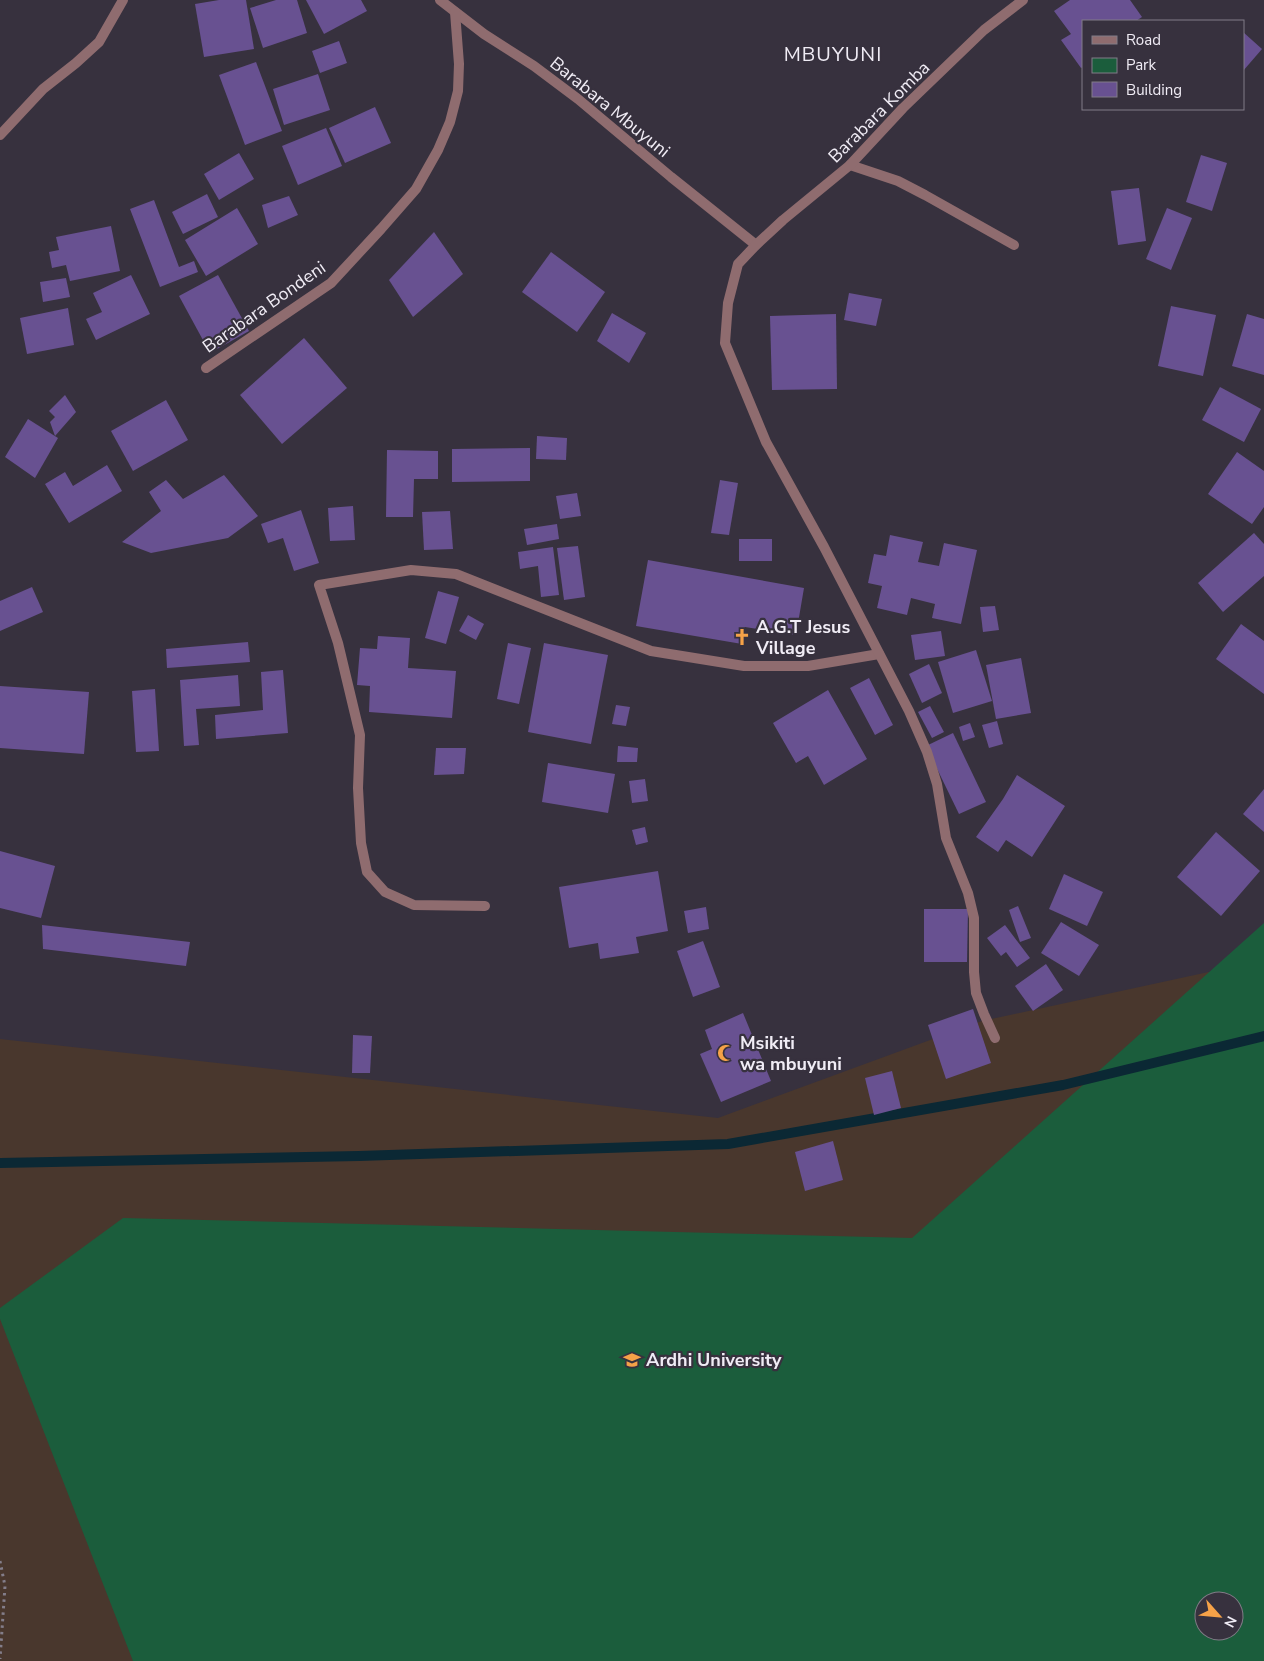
<svg xmlns="http://www.w3.org/2000/svg" width="1264" height="1661" font-family="'Nunito Sans',sans-serif">
  <rect width="100%" height="100%" fill="#37313e"/>
  <!-- education -->
  <path fill="#49372d" fill-rule="evenodd" d="M1264,960v701h-1264v-622l718,79 264,-97zM1204,1601h30v30h-30z"/>
  <!-- green -->
  <path fill="#1b5d3c" fill-rule="evenodd" d="M1264,923v738h-1131l-133,-342v-11l123,-90 789,20zM1204,1601h30v30h-30z"/>
  <g fill="none" stroke-linecap="round" stroke-linejoin="round">
    <!-- stream -->
    <polyline stroke="#0b2834" stroke-width="10" points="0,1163 359,1156 728,1144 1063,1085 1264,1036"/>
  </g>
  <!-- building -->
  <g fill="#685191">
    <polygon points="219,0 246,0 254,49 204,57 195,4"/>
    <polygon points="276,0 297,0 307,33 263,48 250,8"/>
    <polygon points="306,0 361,0 367,11 324,34"/>
    <polygon points="1070,0 1130,0 1142,17 1136,21 1083,21 1083,67 1081,68 1061,40 1071,34 1054,11"/>
    <polygon points="1243,32 1262,49 1243,71"/>
    <polygon points="339,41 347,63 320,73 312,51"/>
    <polygon points="256,62 282,131 245,145 219,75"/>
    <polygon points="318,74 330,110 284,125 273,89"/>
    <polygon points="375,107 391,143 345,163 329,128"/>
    <polygon points="326,128 342,166 298,185 282,146"/>
    <polygon points="239,153 254,179 219,200 204,174"/>
    <polygon points="1201,155 1227,163 1212,211 1186,202"/>
    <polygon points="1139,188 1146,241 1118,245 1111,191"/>
    <polygon points="207,194 218,217 183,234 172,212"/>
    <polygon points="289,196 298,215 268,228 262,205"/>
    <polygon points="154,200 179,267 194,261 198,272 160,287 130,209"/>
    <polygon points="237,208 258,244 206,276 185,240"/>
    <polygon points="1167,208 1192,218 1171,270 1146,259"/>
    <polygon points="111,226 120,271 70,281 66,265 52,268 49,252 59,250 56,237"/>
    <polygon points="434,232 463,274 413,317 389,280"/>
    <polygon points="551,252 605,292 577,332 522,292"/>
    <polygon points="131,275 150,314 96,340 86,319 102,312 93,293"/>
    <polygon points="218,275 249,331 210,353 179,296"/>
    <polygon points="66,278 70,297 43,302 40,282"/>
    <polygon points="849,293 882,299 876,326 844,320"/>
    <polygon points="1171,306 1216,315 1203,376 1158,366"/>
    <polygon points="68,308 74,345 27,354 20,318"/>
    <polygon points="612,313 646,333 629,363 597,341"/>
    <polygon points="836,314 837,389 772,390 770,316"/>
    <polygon points="1247,314 1264,319 1264,375 1232,366"/>
    <polygon points="304,338 347,388 282,444 240,395"/>
    <polygon points="1220,387 1261,409 1244,442 1202,420"/>
    <polygon points="65,395 76,412 55,436 50,422 55,417 49,411"/>
    <polygon points="166,400 188,440 133,471 111,431"/>
    <polygon points="28,419 58,438 35,478 5,457"/>
    <polygon points="537,436 567,438 566,460 536,459"/>
    <polygon points="530,448 530,481 452,482 452,449"/>
    <polygon points="387,450 438,451 438,479 414,479 413,517 386,517"/>
    <polygon points="1237,452 1264,471 1264,507 1252,524 1208,494"/>
    <polygon points="107,465 122,491 69,523 45,484 65,472 73,486"/>
    <polygon points="224,475 258,516 228,538 151,553 122,542 161,511 149,492 166,480 183,499"/>
    <polygon points="720,480 738,483 729,535 711,533"/>
    <polygon points="577,493 581,516 560,519 556,496"/>
    <polygon points="353,506 355,540 330,541 328,508"/>
    <polygon points="301,510 319,563 294,571 283,538 268,543 261,524"/>
    <polygon points="450,511 453,549 424,550 422,512"/>
    <polygon points="557,524 559,539 527,545 524,529"/>
    <polygon points="1254,533 1264,544 1264,576 1223,612 1198,583"/>
    <polygon points="890,535 923,542 918,562 939,566 944,543 977,550 961,624 932,618 935,604 911,598 907,615 877,608 882,586 868,583 874,554 886,556"/>
    <rect x="739" y="539" width="33" height="22"/>
    <polygon points="578,546 585,597 564,600 557,548"/>
    <polygon points="553,547 559,595 541,597 538,566 520,569 518,552"/>
    <polygon points="648,560 804,588 796,635 745,627 742,644 636,626"/>
    <polygon points="32,587 43,612 0,631 0,601"/>
    <polygon points="438,591 459,597 446,644 425,638"/>
    <polygon points="995,606 999,630 983,632 980,607"/>
    <polygon points="468,615 484,624 476,640 459,631"/>
    <polygon points="1241,624 1264,641 1264,694 1216,659"/>
    <polygon points="941,631 945,656 915,660 911,635"/>
    <polygon points="378,636 410,638 408,668 456,671 452,718 369,712 370,686 357,685 360,648 377,649"/>
    <polygon points="248,642 250,662 167,668 166,649"/>
    <polygon points="508,643 531,648 519,704 497,699"/>
    <polygon points="544,643 608,655 591,744 528,732"/>
    <polygon points="976,650 992,701 953,713 938,662"/>
    <polygon points="1021,658 1031,713 996,719 986,665"/>
    <polygon points="929,664 942,693 922,703 909,674"/>
    <polygon points="283,670 288,733 216,739 215,715 263,710 261,672"/>
    <polygon points="238,675 240,706 196,709 199,745 184,746 180,680"/>
    <polygon points="869,678 893,725 875,735 850,688"/>
    <polygon points="0,686 89,692 84,754 0,748"/>
    <polygon points="155,689 159,751 136,752 132,691"/>
    <polygon points="828,690 867,759 824,785 808,756 796,763 773,723"/>
    <polygon points="616,705 630,707 626,726 612,724"/>
    <polygon points="930,706 944,732 932,738 918,712"/>
    <polygon points="997,721 1003,744 989,748 982,725"/>
    <polygon points="970,723 975,737 963,741 959,727"/>
    <polygon points="953,733 986,802 959,814 926,746"/>
    <polygon points="618,746 638,748 637,762 617,762"/>
    <polygon points="436,748 466,748 464,774 434,775"/>
    <polygon points="548,763 615,774 608,813 542,802"/>
    <polygon points="1017,775 1065,806 1032,857 1006,840 998,852 976,837 1003,799"/>
    <polygon points="645,779 648,801 632,803 629,781"/>
    <polygon points="1264,789 1264,832 1243,814"/>
    <polygon points="645,827 648,842 636,845 632,830"/>
    <polygon points="1216,832 1260,871 1221,916 1177,877"/>
    <polygon points="0,851 55,866 41,918 0,908"/>
    <polygon points="658,871 668,931 636,937 639,953 600,959 598,943 569,948 559,887"/>
    <polygon points="1064,874 1103,892 1087,926 1049,909"/>
    <polygon points="1018,906 1031,938 1020,942 1009,910"/>
    <polygon points="706,907 709,929 688,933 684,911"/>
    <polygon points="924,909 968,909 967,962 924,962"/>
    <polygon points="1061,922 1099,945 1079,976 1041,953"/>
    <polygon points="42,925 190,942 186,966 43,949"/>
    <polygon points="1005,925 1030,958 1017,967 1006,952 1001,956 987,938"/>
    <polygon points="703,941 720,987 693,997 677,951"/>
    <polygon points="1046,964 1063,990 1033,1011 1015,986"/>
    <polygon points="973,1009 991,1063 946,1079 928,1025"/>
    <polygon points="743,1013 771,1081 721,1102 700,1054 712,1049 705,1030"/>
    <polygon points="353,1035 372,1036 370,1073 352,1073"/>
    <polygon points="892,1071 901,1108 874,1115 865,1078"/>
    <polygon points="833,1141 843,1180 805,1191 795,1152"/>
  </g>
  <g fill="none" stroke-linecap="round" stroke-linejoin="round">
    <!-- path -->
    <polyline stroke="#837d89" stroke-width="3" stroke-dasharray="2.5 4" stroke-linecap="butt" points="0,1561 5,1586 0,1659"/>
    <!-- lane -->
    <polyline stroke="#8f6c6f" stroke-width="10" points="485,906 414,905 385,892 367,872 361,843 358,788 360,735 338,643 319,585 411,570 456,574 651,651 744,666 808,666 879,654"/>
    <!-- street -->
    <g stroke="#8f6c6f" stroke-width="10">
      <polyline points="440,0 484,34 534,66 578,99 671,177 756,245"/>
      <polyline points="0,135 43,89 76,63 99,42 123,0"/>
      <polyline points="850,165 898,181 925,195 1014,245"/>
      <polyline points="206,368 331,283 381,229 416,189 438,150 450,122 458,91 459,64 455,12"/>
      <polyline points="995,1038 984,1014 976,993 974,972 974,918 968,893 946,838 937,784 927,752 909,711 824,547 766,442 725,343 728,303 738,264 756,245 783,220 850,165 903,108 984,30 1023,0"/>
    </g>
  </g>
  <!-- icons -->
  <defs>
    <g id="church-bare" transform="scale(1.35)"><path d="M-1.2-6h2.4v3.5h3.3v2.4h-3.3V6h-2.4V-.1h-3.3v-2.4h3.3Z" fill="#f6a248" stroke="#37313e" stroke-width="2.5" paint-order="stroke"/></g>
    <g id="mosque-bare" transform="scale(1.35)"><path d="M3.5-4.9A6 6 0 1 0 3.5 4.9A5 5 0 1 1 3.5-4.9Z" fill="#f6a248" stroke="#37313e" stroke-width="2.5" paint-order="stroke"/></g>
    <g id="university-bare" transform="scale(1.35)"><path d="M0-5L7-2L0 1L-7-2ZM-4 1L0 2.5L4 1V4Q0 6-4 4Z" fill="#f6a248" stroke="#37313e" stroke-width="2.5" paint-order="stroke"/></g>
  </defs>
  <g fill-rule="evenodd">
    <use href="#church-bare" x="742" y="637"/>
    <use href="#mosque-bare" x="726" y="1053"/>
    <use href="#university-bare" x="632" y="1360"/>
  </g>
  <g text-anchor="middle" stroke-width="4.5" stroke-linejoin="round" paint-order="stroke">
    <!-- street labels -->
    <g font-size="18" fill="#f0ecf5" stroke="#37313e">
      <text transform="translate(610 107) rotate(39)" y="6">Barabara Mbuyuni</text>
      <text transform="translate(879 112) rotate(-45)" y="6">Barabara Komba</text>
      <text transform="translate(264 307) rotate(-35)" y="6">Barabara Bondeni</text>
    </g>
    <!-- poi labels -->
    <g font-size="18" font-weight="bold" fill="#f0ecf5" stroke="#37313e" text-anchor="start">
      <text x="756" y="633">A.G.T Jesus<tspan x="756" dy="21">Village</tspan></text>
      <text x="740" y="1049">Msikiti<tspan x="740" dy="21">wa mbuyuni</tspan></text>
      <text x="646" y="1366">Ardhi University</text>
    </g>
    <!-- quarter labels -->
    <g font-size="20" letter-spacing="1" fill="#f0ecf5" stroke="#37313e">
      <text x="833" y="61">MBUYUNI</text>
    </g>
  </g>
  <!-- legend -->
  <rect x="1082" y="20" width="162" height="90" fill="#37313e" stroke="#817c87"/>
  <rect x="1092" y="36" width="25" height="8" fill="#8f6c6f" stroke="#817c87"/>
  <text x="1126" y="45" font-size="15" fill="#f0ecf5">Road</text>
  <rect x="1092" y="58" width="25" height="15" fill="#1b5d3c" stroke="#817c87"/>
  <text x="1126" y="70" font-size="15" fill="#f0ecf5">Park</text>
  <rect x="1092" y="82" width="25" height="15" fill="#685191" stroke="#817c87"/>
  <text x="1126" y="95" font-size="15" fill="#f0ecf5">Building</text>
  <!-- north arrow -->
  <g transform="translate(1219 1616) rotate(117)"><circle r="24" fill="#37313e" stroke="#817c87"/>
  <path d="M0-4L9 19L0 12L-9 19Z" fill="#f6a248"/>
  <text y="-8" font-size="14" font-weight="bold" text-anchor="middle" fill="#f0ecf5">N</text>
  </g>
</svg>
